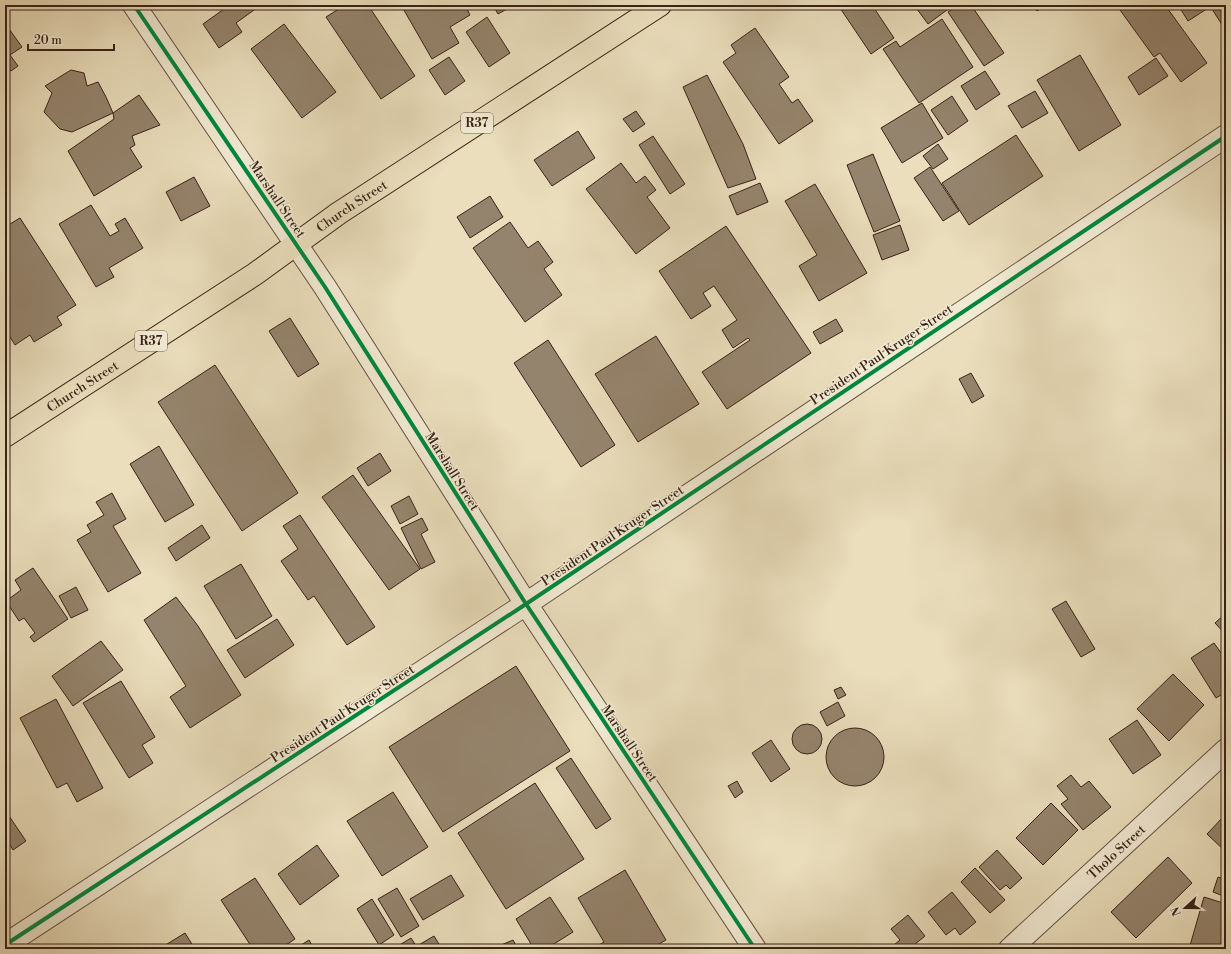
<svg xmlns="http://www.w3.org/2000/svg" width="1231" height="954" font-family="'Libre Bodoni',serif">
  <rect width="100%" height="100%" fill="#eadebc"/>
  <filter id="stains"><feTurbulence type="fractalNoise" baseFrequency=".005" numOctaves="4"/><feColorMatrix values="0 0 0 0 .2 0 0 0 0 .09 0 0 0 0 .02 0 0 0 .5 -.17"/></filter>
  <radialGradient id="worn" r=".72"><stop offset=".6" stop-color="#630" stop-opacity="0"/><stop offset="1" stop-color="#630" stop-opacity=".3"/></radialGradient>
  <!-- building -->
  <g fill="#95846d" stroke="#392218">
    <polygon points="222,5 261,5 236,23 242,32 219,48 203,24 224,9"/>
    <polygon points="345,5 368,5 415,76 381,99 326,17"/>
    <polygon points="401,5 465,5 470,15 450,27 459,43 432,59"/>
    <polygon points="493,5 514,5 498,14"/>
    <polygon points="838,5 872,5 894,38 871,54"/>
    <polygon points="914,5 950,5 951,7 928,24"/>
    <polygon points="958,5 971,5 1004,53 984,66 948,12"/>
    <polygon points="1033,5 1045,5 1037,11"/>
    <polygon points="1126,5 1165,5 1207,63 1181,82 1160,53 1154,57 1120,10"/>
    <polygon points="1178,5 1213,5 1188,21"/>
    <polygon points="1218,5 1226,5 1226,31 1212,9"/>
    <polygon points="487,17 510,53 489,67 466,32"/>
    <polygon points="942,19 973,67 919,103 883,49 896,41 900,47"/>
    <polygon points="284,24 336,92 302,118 251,49"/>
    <polygon points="7,26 22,47 10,55 18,66 11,71 6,65 5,66 5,27"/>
    <polygon points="755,28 789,77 779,84 792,103 798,99 813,121 779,144 723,62 736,53 731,45"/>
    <polygon points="1080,55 1121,125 1079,151 1037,80"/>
    <polygon points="449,57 465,81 445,95 429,70"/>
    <polygon points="1156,58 1168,76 1139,95 1128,77"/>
    <polygon points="71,70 84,73 87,86 98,82 106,97 113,113 72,132 60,129 44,112 52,93 45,86"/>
    <polygon points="985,71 1000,94 976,110 961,86"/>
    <polygon points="707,75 743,144 756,179 728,188 683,87"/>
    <polygon points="5,79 10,86 5,89"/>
    <polygon points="1035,91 1048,113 1022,128 1008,106"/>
    <polygon points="139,95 160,125 132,136 135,145 130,148 142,167 94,196 68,151 114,119 113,113"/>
    <polygon points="952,96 968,121 948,135 931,110"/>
    <polygon points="922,103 943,138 902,163 881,128"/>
    <polygon points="636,111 645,124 633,132 623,119"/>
    <polygon points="578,131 595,158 552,186 534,160"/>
    <polygon points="1016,135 1043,176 969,225 942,183"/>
    <polygon points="653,136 685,184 670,194 639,145"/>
    <polygon points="938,144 948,159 933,169 923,156"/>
    <polygon points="873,154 900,221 874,232 847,165"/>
    <polygon points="621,163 636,183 645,176 656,190 647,197 670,228 636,254 586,189"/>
    <polygon points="930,167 959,211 943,221 914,178"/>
    <polygon points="194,177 210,206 181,221 166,192"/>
    <polygon points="760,183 768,202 737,215 729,196"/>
    <polygon points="815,184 867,273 819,301 799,266 817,255 785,201"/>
    <polygon points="490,196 503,217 470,238 457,217"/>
    <polygon points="91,205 110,236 119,231 115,224 125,218 143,248 109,268 114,277 96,287 59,224"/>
    <polygon points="20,218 76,305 57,317 62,325 34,342 30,335 15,345 5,329 5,311 10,308 5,300 5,227"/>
    <polygon points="510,222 528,248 538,241 553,262 544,269 562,295 525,322 473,248"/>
    <polygon points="900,225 909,250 882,260 873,235"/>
    <polygon points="726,226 811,353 727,409 702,372 750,340 748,338 733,348 722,330 737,320 714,286 703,293 711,306 691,319 659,271"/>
    <polygon points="290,318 319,364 298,377 269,331"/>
    <polygon points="836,319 843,331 820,344 813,332"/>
    <polygon points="656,336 699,404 638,442 595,374"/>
    <polygon points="548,340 615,445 581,467 514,363"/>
    <polygon points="215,365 298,493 242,531 158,402"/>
    <polygon points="971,373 984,396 972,403 959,379"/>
    <polygon points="159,446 194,505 165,522 130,464"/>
    <polygon points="380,453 391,471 368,486 357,468"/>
    <polygon points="353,475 420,569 389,590 322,497"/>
    <polygon points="112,493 126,519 113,526 141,573 108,592 77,540 91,532 87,525 104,515 96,502"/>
    <polygon points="409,496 418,514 400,524 391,506"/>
    <polygon points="300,515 375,627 347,645 314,596 308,600 281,561 298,549 283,526"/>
    <polygon points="422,518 428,530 421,534 435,562 421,569 401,528"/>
    <polygon points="202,525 210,538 176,561 168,548"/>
    <polygon points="241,564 272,616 236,639 204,586"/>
    <polygon points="33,568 68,619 34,642 30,637 35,633 24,618 19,621 6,601 21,590 15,580"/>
    <polygon points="76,587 88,610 71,618 59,596"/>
    <polygon points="176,597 198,626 241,695 190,728 170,697 186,686 144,620"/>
    <polygon points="1066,601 1095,649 1081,657 1052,609"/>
    <polygon points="1226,613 1226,635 1215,623"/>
    <polygon points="277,619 294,645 245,678 227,650"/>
    <polygon points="101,641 123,670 73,706 52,676"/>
    <polygon points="1214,643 1226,660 1226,692 1216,698 1191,658"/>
    <polygon points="516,666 570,751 443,832 389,747"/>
    <polygon points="1173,674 1204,705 1169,741 1137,709"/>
    <polygon points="121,681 155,737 142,745 153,763 129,778 83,703"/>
    <polygon points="841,687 846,695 838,699 834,690"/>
    <polygon points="56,699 103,788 77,802 67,783 57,788 20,718"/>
    <polygon points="838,702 845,716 827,726 820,712"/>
    <polygon points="1137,720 1161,755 1133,774 1109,739"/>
    <circle cx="807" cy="739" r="15"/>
    <circle cx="855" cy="757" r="29"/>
    <polygon points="771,740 790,769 771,782 752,753"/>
    <polygon points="571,758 611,819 596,829 556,768"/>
    <polygon points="1071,775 1081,787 1089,781 1111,807 1083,830 1061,804 1068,799 1057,786"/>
    <polygon points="737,781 743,792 735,798 728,786"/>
    <polygon points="535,783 584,859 506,909 458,833"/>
    <polygon points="393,792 428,847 382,876 347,821"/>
    <polygon points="1051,803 1078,830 1043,865 1016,838"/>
    <polygon points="5,810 26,841 13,850 10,845 5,849"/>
    <polygon points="1224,816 1226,818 1226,852 1207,834"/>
    <polygon points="317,845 339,876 300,905 278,874"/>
    <polygon points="997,850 1022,878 1010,889 1006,885 1000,890 979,867"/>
    <polygon points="1168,857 1192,883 1136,938 1111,912"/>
    <polygon points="975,868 1005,900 990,913 961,882"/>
    <polygon points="625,870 666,940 650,949 592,949 604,942 578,898"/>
    <polygon points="451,875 464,896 423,920 410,899"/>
    <polygon points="1218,877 1226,880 1226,897 1213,892"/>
    <polygon points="255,878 295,939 280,949 253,949 221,900"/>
    <polygon points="397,888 419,926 401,937 378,899"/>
    <polygon points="952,892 976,922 960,935 955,928 946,935 928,912"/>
    <polygon points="550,897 573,932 546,949 534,949 516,919"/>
    <polygon points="1204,897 1226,904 1226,941 1224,949 1189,949"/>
    <polygon points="372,899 394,935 379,945 357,909"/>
    <polygon points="908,915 925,936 914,945 917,949 889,949 900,940 891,929"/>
    <polygon points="185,933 195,949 159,949"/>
    <polygon points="434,936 442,949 419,949 417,946"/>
    <polygon points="411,938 418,949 393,949"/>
    <polygon points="309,940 314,949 295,949"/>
    <polygon points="513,940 518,949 492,949"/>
  </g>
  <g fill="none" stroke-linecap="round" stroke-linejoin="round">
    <!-- minor casing -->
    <g stroke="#655141" stroke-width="24">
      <g id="minor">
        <polyline points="5,945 526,604 1226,136"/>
        <path id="s1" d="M1010,949l216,-199"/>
      </g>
    </g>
    <!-- tertiary casing -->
    <g stroke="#655141" stroke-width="24">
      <polyline id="tertiary" points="134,5 325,287 526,604 755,949"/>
    </g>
    <!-- primary casing -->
    <g stroke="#392218" stroke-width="24">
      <g id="primary">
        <path id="s2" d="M5,436l250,-162 84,-61 321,-208"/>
      </g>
    </g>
    <!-- minor -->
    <use href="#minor" stroke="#f1ead3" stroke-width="22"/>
    <!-- tertiary -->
    <use href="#tertiary" stroke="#f1ead3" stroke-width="22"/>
    <!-- primary -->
    <use href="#primary" stroke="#eadebc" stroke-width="22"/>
    <!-- cycleway casing -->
    <g stroke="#f1ead3" stroke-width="6">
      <g id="cycleway">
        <polyline points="134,5 325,287 526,604 755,949"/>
        <polyline points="5,945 526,604 1226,136"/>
      </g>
    </g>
    <!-- cycleway -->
    <use href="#cycleway" stroke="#00873e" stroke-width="4"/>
  </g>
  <g text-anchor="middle" stroke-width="3" stroke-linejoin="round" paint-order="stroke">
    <!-- shield labels -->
    <g fill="#f1ead3" stroke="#705e50" stroke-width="1">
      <rect x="461" y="113" width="32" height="20" rx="3"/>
      <rect x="135" y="331" width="32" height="20" rx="3"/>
    </g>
    <g font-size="12" font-weight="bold" fill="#392218">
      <text x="477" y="127">R37</text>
      <text x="151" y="345">R37</text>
    </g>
    <!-- street labels -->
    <g font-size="13" fill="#392218" stroke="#f1ead3">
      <text transform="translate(278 199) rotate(56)" y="5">Marshall Street</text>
      <text dy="5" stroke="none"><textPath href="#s2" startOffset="416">Church Street</textPath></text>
      <text transform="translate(881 354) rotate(-34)" y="5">President Paul Kruger Street</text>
      <text dy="5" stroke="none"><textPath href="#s2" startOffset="92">Church Street</textPath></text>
      <text transform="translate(453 471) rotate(58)" y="5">Marshall Street</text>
      <text transform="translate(612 535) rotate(-34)" y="5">President Paul Kruger Street</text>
      <text transform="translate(342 713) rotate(-33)" y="5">President Paul Kruger Street</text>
      <text transform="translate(630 743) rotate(56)" y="5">Marshall Street</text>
      <text dy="5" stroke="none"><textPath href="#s1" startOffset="144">Tholo Street</textPath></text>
    </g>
  </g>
  <!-- margin -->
  <rect width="1231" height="954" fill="none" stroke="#eadebc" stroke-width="20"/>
  <rect x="6" y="6" width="1219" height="942" fill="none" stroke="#392218" stroke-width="2"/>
  <rect x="10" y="10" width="1211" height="934" fill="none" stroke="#392218"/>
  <!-- north arrow -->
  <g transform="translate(1185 908) rotate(249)" stroke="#f1ead3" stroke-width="3" paint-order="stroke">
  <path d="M0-3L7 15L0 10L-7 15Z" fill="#392218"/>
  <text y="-6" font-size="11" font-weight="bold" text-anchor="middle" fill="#392218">N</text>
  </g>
  <!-- scale -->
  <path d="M28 44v6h86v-6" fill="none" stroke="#392218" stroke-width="2"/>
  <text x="34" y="44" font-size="12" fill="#392218" stroke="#f1ead3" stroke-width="3" paint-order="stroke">20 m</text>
  <rect width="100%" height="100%" filter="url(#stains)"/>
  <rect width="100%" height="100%" fill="url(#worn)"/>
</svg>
